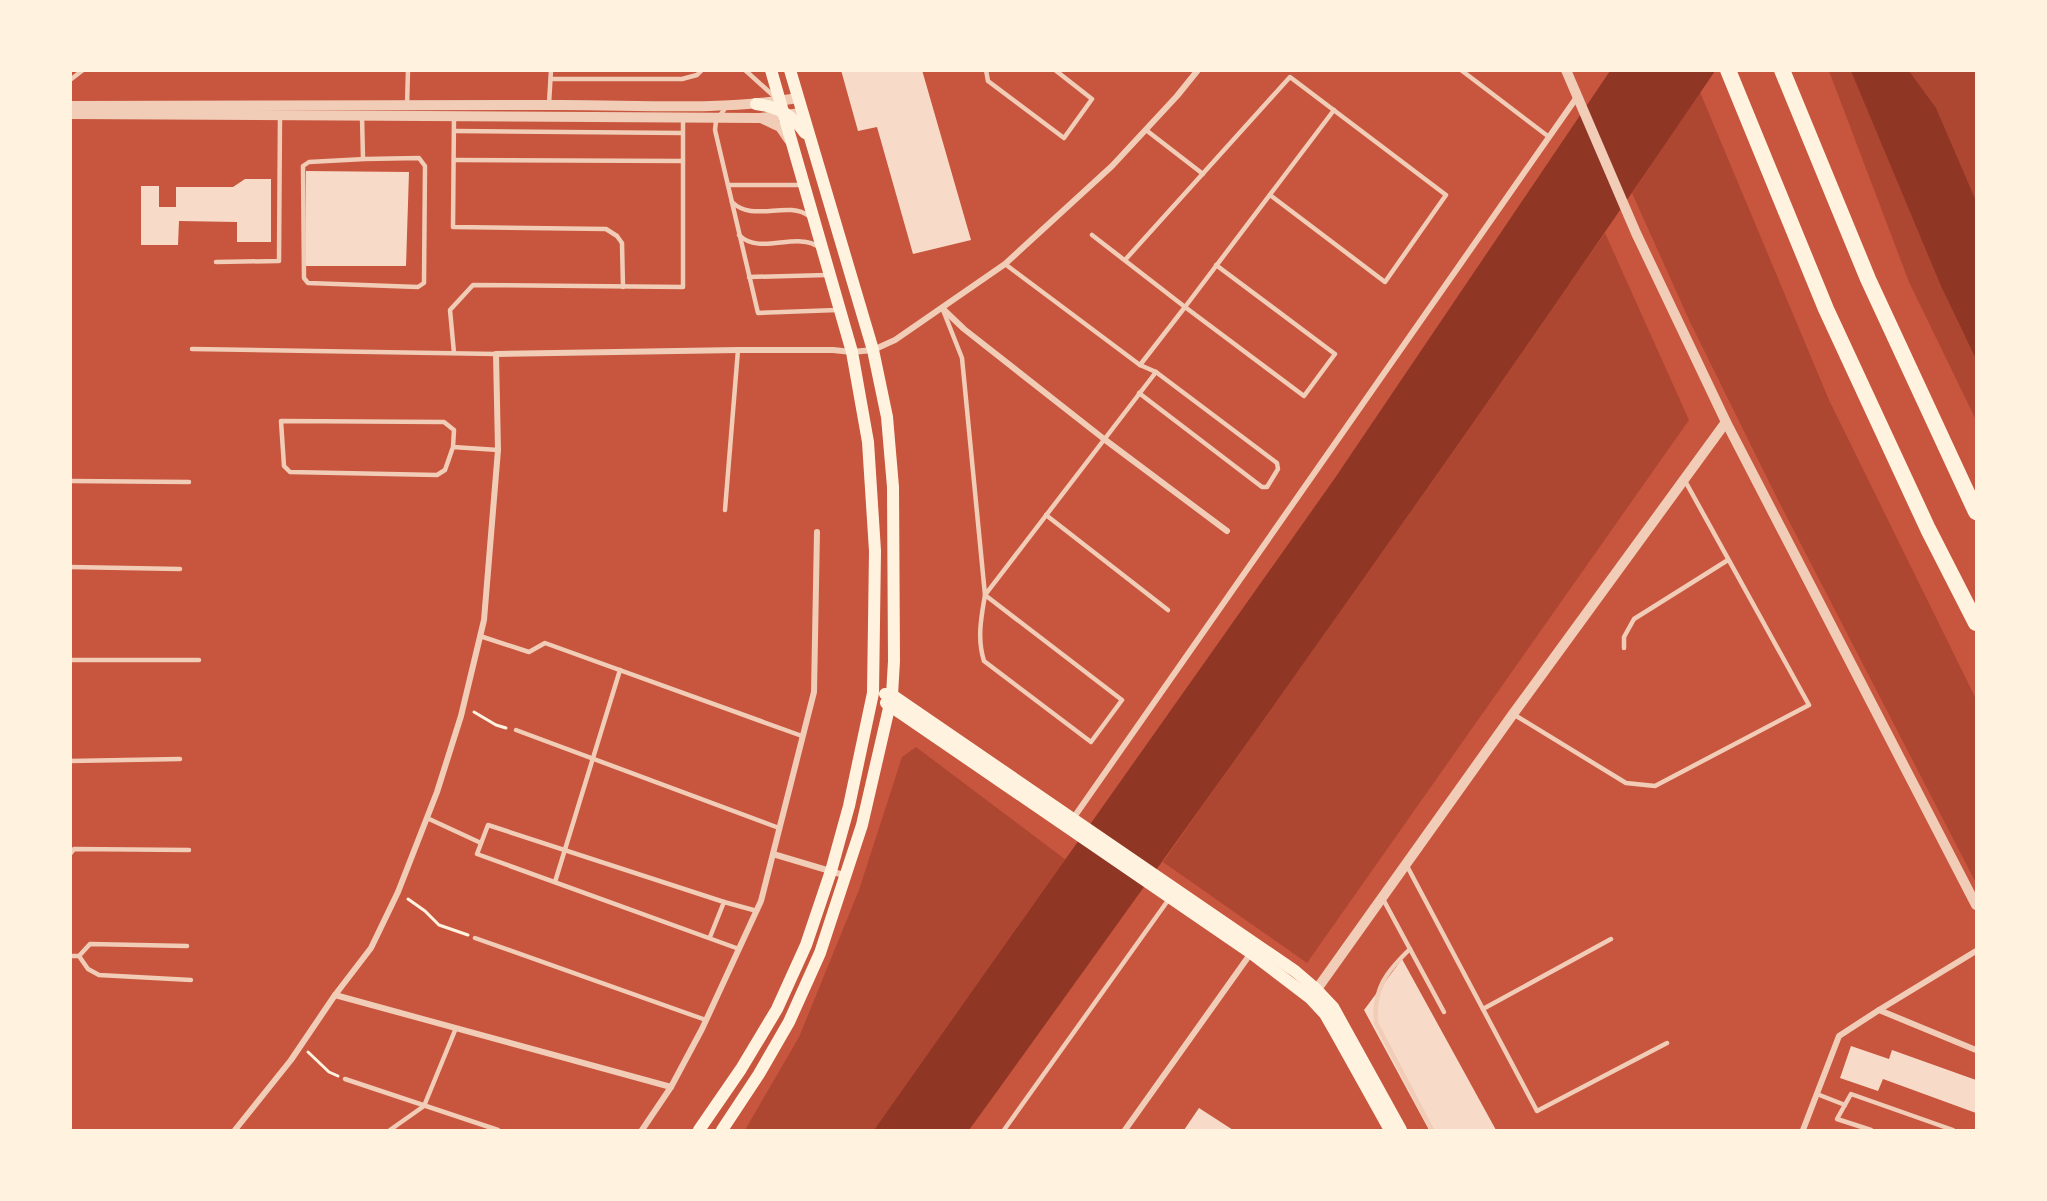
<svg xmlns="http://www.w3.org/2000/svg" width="2047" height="1201" font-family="'DM Sans',sans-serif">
  <rect width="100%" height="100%" fill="#c8553d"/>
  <!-- green -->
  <g fill="#ae4732">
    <polygon points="1829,71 1976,71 1976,420 1909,282"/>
    <polygon points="1700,92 1829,400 1976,699 1976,883 1777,498 1690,322 1632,193"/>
    <polygon points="1605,233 1689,420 1307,963 1163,862"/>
    <polygon points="916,747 1066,860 874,1130 745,1130 799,1037 859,890 902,757"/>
  </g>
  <!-- water -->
  <g fill="#8f3625">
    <path d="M1610,71h105c-242,357 -493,709 -746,1059h-95l461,-652z"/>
    <polygon points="1851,71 1909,71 1936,108 1976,201 1976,359 1941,286"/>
  </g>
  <!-- building -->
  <g fill="#f7dbc8">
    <polygon points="841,70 922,70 971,240 913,254 877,127 858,131"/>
    <polygon points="306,171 409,172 406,266 305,266"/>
    <polygon points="245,179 271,179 271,242 237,242 237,222 179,221 178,245 141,245 141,186 159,186 159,207 176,207 176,187 233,187"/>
    <polygon points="1402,959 1496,1130 1429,1130 1364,1010"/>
    <polygon points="1851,1046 1889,1059 1892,1050 1976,1080 1976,1113 1883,1079 1878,1091 1840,1078"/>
    <polygon points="1199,1108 1233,1130 1184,1130"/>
  </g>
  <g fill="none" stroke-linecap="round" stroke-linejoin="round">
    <!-- path -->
    <g stroke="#fff3e0" stroke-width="3">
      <polyline points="474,712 496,725 506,728"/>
      <polyline points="408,899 425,911 439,925 468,935"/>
      <polyline points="308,1052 329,1072 338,1076"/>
    </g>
    <!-- service -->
    <g stroke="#f1ccb7" stroke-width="4.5">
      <polyline points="745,70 776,98"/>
      <polyline points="986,70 988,81 1064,138 1092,99 1055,70"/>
      <polyline points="1461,70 1549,137"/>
      <polyline points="551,79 682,79 697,75 702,70"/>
      <polyline points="70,80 83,70"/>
      <polyline points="549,104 551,70"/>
      <polyline points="407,106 408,70"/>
      <polyline points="726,107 716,121 715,130 758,313 837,310"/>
      <polyline points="454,115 453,227 606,229 617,236 622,243 623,287"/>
      <polyline points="362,116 363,159 365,159 419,158 425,166 424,283 418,287 308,283 304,278 303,166 309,162 365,159"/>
      <polyline points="1146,130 1203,174"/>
      <polyline points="455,131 682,133"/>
      <polyline points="454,160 683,161"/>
      <polyline points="728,185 803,185"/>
      <path d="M732,202c21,21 55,-2 77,14"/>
      <path d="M739,235c21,21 57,-4 80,12"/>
      <polyline points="1092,235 1185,307 1140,365"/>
      <polyline points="1125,260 1290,77 1446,195 1385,282 1270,195"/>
      <polyline points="216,262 279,261 280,115"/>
      <polyline points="1216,265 1335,354 1304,396 1185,307 1334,110"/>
      <polyline points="749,277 827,275"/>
      <polyline points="943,310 962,358 985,595 1156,372 1140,365 1005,264"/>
      <polyline points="192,349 496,354"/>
      <polyline points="454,353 450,310 473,285 683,287 683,117"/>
      <polyline points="1139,393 1262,487 1267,487 1278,469 1277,463 1156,372"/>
      <polyline points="453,447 454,430 444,422 281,421 284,466 290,472 437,475 445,470 453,447 498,450"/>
      <polyline points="70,481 189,482"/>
      <polyline points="725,510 738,350"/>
      <polyline points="1046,515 1168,610"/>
      <polyline points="70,567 180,569"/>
      <path d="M985,595l137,105 -31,42 -107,-81c-7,-22 -3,-43 1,-66z"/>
      <polyline points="480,636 529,652 545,643 802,736"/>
      <polyline points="1624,648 1624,637 1634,619 1728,560"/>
      <polyline points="70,660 199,660"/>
      <polyline points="1513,714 1626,783 1655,786 1809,705 1684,479"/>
      <polyline points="516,730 779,828"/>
      <polyline points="70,761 180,759"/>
      <polyline points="427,818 481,843"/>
      <polyline points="70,854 74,849 189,850"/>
      <polyline points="1407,866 1537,1111 1667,1043"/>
      <polyline points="555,882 620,670"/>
      <polyline points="1383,899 1444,1012"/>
      <polyline points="724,902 757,911"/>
      <polyline points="710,937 724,902 488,825 477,854 739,949"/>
      <polyline points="475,938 706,1020"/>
      <path d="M1410,949c-24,23 -37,40 -34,74l56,107"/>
      <polyline points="70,956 79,956 90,944 187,946"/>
      <polyline points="79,956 88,969 99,975 191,980"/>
      <polyline points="1483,1009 1611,939"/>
      <polyline points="345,1079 498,1130"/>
      <polyline points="1817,1094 1845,1105"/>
      <polyline points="390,1130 424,1106 456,1028"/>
      <polyline points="1004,1130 1169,899"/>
      <polyline points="1871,1130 1837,1119 1851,1094 1953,1130"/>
    </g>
    <!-- minor -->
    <g stroke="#f1ccb7" stroke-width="6">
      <polyline points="942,308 964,329 1104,439 1227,531"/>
      <polyline points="1072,820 1577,97"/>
      <polyline points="773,854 847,876"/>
      <polyline points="335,995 671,1087"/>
      <polyline points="1879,1010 1976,951"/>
      <polyline points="235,1130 291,1060 335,995 371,948 398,892 437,792 461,716 484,620 498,450 496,354 738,350 833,350 852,352 873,350 895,340 1005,264 1112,166 1177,96 1198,70"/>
      <polyline points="642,1130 671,1087 702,1029 761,901 814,692 817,532"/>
      <polyline points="1125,1130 1251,953"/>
      <polyline points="1803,1130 1839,1036 1879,1010 1976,1050"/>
    </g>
    <!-- tertiary -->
    <g stroke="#f1ccb7" stroke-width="10">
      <polyline points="1566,70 1636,233 1726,422 1976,905"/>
      <path d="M70,106c160,1 319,0 478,-1 83,-1 168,7 250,-7"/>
      <polyline points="70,114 760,118 801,113"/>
      <polyline points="763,119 780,127 789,140"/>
      <polyline points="1312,996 1513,714 1726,422"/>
    </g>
    <!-- secondary -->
    <g stroke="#fff3e0" stroke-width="12">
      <path d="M756,104c23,3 36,11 49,29"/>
      <polyline points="885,694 892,695 1295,971 1316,989 1333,1007 1401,1130"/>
      <polyline points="886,703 1251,953 1310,998 1325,1014 1337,1035 1390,1130"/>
      <polyline points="699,1130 741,1069 777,1009 806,945 831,871 849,806 873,693 875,551 868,442 852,352 771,70"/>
      <polyline points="722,1130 759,1074 789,1022 820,953 862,825 892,695 894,661 893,487 887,417 873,350 790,70"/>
    </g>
    <!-- trunk -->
    <g stroke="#fff3e0" stroke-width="16">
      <polyline points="1728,70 1826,309 1928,529 1976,623"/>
      <polyline points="1782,70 1868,279 1976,512"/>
    </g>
  </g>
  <!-- border -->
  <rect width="2047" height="1201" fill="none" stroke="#fff3e0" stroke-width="144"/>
</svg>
